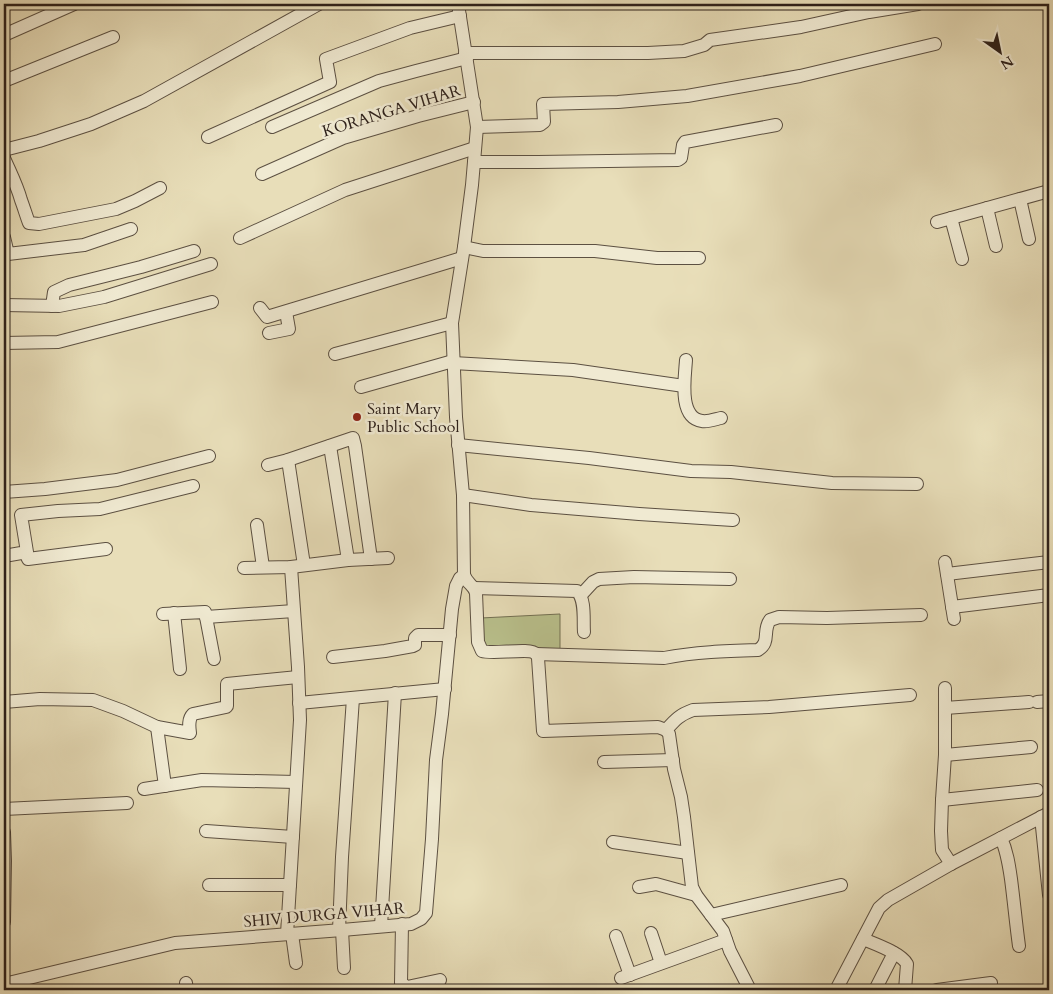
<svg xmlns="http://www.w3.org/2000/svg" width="1053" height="994" font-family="Cardo,serif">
  <rect width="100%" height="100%" fill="#e8deb9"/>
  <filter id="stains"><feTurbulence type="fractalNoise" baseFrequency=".004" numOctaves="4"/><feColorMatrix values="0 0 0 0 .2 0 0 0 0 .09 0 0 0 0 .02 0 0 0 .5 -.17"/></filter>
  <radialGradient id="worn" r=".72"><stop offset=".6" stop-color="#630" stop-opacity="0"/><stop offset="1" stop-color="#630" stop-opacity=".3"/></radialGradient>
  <!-- green -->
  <polygon fill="#b9c08c" stroke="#737053" points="560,614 560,651 487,650 481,641 481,618"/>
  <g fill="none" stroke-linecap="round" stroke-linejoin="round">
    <!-- minor casing -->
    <g stroke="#5c5042" stroke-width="14">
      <g id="minor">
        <path d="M458,4l19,123 -5,58 -8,62 -12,76 4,94 7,78 1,80c3,9 10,10 12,18l2,49 4,9c11,4 48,-4 54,3 1,1 2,3 2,4l5,73 115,-4 8,3 3,4 5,35 7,28 3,20 8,70 4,8 27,36 7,20 20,39"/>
        <polyline points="4,35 74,4"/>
        <polyline points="465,53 648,53 684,51 704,45 710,40 801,27 869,12 918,4"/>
        <polyline points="4,81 113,37"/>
        <polyline points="272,127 379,81 416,71 467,58"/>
        <polyline points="477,127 540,125 544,122 543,104 618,102 687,96 800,76 935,44"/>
        <polyline points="208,137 330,82 326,59 410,28 460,16"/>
        <polyline points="4,150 39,141 91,124 144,101 319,4"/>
        <path d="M4,158c6,14 13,27 17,42 3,8 5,15 8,23l10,1 77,-15 19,-8 25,-13"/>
        <polyline points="474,162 538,162 678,160 681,158 683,145 685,142 776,125"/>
        <polyline points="262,174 343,138 418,116 474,102"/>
        <polyline points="1020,199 1029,239"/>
        <polyline points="987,208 996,246"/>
        <polyline points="951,218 962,259"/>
        <polyline points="937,222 1049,191"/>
        <polyline points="4,237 8,254 84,245 131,229"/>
        <polyline points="240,238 345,190 475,148"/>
        <polyline points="464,247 483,251 595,251 657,258 699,258"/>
        <polyline points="4,305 59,306 104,297 211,264"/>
        <polyline points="52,306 54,292 69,285 141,267 194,251"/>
        <polyline points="260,308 267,317 462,258"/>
        <polyline points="269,333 289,329 286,312"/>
        <polyline points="4,343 58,342 212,302"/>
        <polyline points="335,354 452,323"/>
        <path d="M686,360c-1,17 -8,58 16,61 6,1 14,-2 19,-3"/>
        <polyline points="453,363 573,370 684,386"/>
        <polyline points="361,387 453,361"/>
        <polyline points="458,445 589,458 691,471 731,472 832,483 917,484"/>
        <polyline points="330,446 348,560"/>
        <polyline points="288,460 304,565"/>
        <polyline points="268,465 288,460 353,438 355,446 371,559"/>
        <polyline points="4,492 45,489 117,480 209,456"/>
        <polyline points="463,495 531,505 639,514 733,520"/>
        <polyline points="257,525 263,567"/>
        <polyline points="25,552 28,559 106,549"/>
        <polyline points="4,556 27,552 21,515 58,511 100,509 193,486"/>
        <polyline points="945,562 954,619"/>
        <polyline points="244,568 291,567 348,560 388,558"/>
        <polyline points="947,574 1049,562"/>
        <path d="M474,588l103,3c9,9 6,29 7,41"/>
        <polyline points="581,595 593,582 599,579 634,577 730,579"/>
        <polyline points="952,607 1049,595"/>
        <polyline points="174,613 180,669"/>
        <polyline points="163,614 205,612 206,617 294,611"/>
        <polyline points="206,617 214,659"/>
        <path d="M536,654l128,4c31,-6 62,-7 94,-8 13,-8 4,-19 12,-30l9,-3 48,1 94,-3"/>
        <polyline points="333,657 385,651 413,646 415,645 415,638 418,635 450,635"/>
        <polyline points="945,688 945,755 942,800 941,831 942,850 951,864"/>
        <path d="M4,702l36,-3 53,1 30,11 34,16 33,6c-1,-7 -2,-14 3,-19l33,-7 1,-1v-22l71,-7"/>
        <polyline points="1037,702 1049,701"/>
        <polyline points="299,703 445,689"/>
        <polyline points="945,708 1029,702"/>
        <polyline points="157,727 165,786"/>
        <path d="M666,730c9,-10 13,-15 27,-20l76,-3 141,-12"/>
        <polyline points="945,755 1031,747"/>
        <polyline points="604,762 673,760"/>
        <polyline points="144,789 202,780 296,782"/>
        <polyline points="942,800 1037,790"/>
        <polyline points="4,809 127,803"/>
        <polyline points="1041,817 1049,895"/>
        <polyline points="206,831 293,837"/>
        <polyline points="4,832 5,861 4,922"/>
        <path d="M1001,838c6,13 8,27 10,41 3,23 5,45 8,67"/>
        <polyline points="613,842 688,853"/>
        <polyline points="209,885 290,885"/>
        <polyline points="639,887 656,884 696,895"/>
        <polyline points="711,915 841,885"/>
        <polyline points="402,924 401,983 407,987 440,980"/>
        <polyline points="381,926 395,693"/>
        <polyline points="339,930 342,857 353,698"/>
        <polyline points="342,930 344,968"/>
        <polyline points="651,933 661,963"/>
        <polyline points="287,934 300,720 298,667 291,567"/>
        <polyline points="292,934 296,963"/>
        <polyline points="616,936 630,975"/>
        <path d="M863,939c12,5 38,14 44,25l-2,26"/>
        <polyline points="621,978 726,940"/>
        <polyline points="186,983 187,990"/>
        <polyline points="4,984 175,943 342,930 411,924 421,919 426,913 432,839 436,760 442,714 452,609 456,586 460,578 464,575"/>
        <polyline points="836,990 879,908 888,900 951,864 1049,813"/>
        <polyline points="875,990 894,953"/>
        <polyline points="937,990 991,983"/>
      </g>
    </g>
    <!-- minor -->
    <use href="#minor" stroke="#f0ead2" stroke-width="12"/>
  </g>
  <!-- markers -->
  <circle fill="#8f2418" stroke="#f0ead2" stroke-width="2" cx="357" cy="417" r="5"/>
  <g text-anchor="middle" stroke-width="5" stroke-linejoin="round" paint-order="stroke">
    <!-- street labels -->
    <g font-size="16" fill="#2d201a" stroke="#f0ead2">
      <text transform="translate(391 110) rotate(-17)" y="6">KORANGA VIHAR</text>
      <text transform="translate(324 914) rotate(-5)" y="6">SHIV DURGA VIHAR</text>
    </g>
    <!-- poi labels -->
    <g font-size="16" fill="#2d201a" stroke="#f0ead2" text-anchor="start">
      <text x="367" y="414">Saint Mary<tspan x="367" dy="18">Public School</tspan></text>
    </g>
  </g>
  <!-- margin -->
  <rect width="1053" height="994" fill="none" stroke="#e8deb9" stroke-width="20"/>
  <rect x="5" y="5" width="1043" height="984" fill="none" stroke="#2d201a" stroke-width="2.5"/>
  <rect x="10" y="10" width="1033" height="974" fill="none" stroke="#2d201a"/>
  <!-- north arrow -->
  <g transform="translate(1000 52) rotate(147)" stroke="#f0ead2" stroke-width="4" paint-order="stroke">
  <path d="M0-4L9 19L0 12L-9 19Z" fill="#2d201a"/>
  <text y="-8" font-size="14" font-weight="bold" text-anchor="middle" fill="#2d201a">N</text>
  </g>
  <rect width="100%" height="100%" filter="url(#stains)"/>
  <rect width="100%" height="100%" fill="url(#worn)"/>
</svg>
